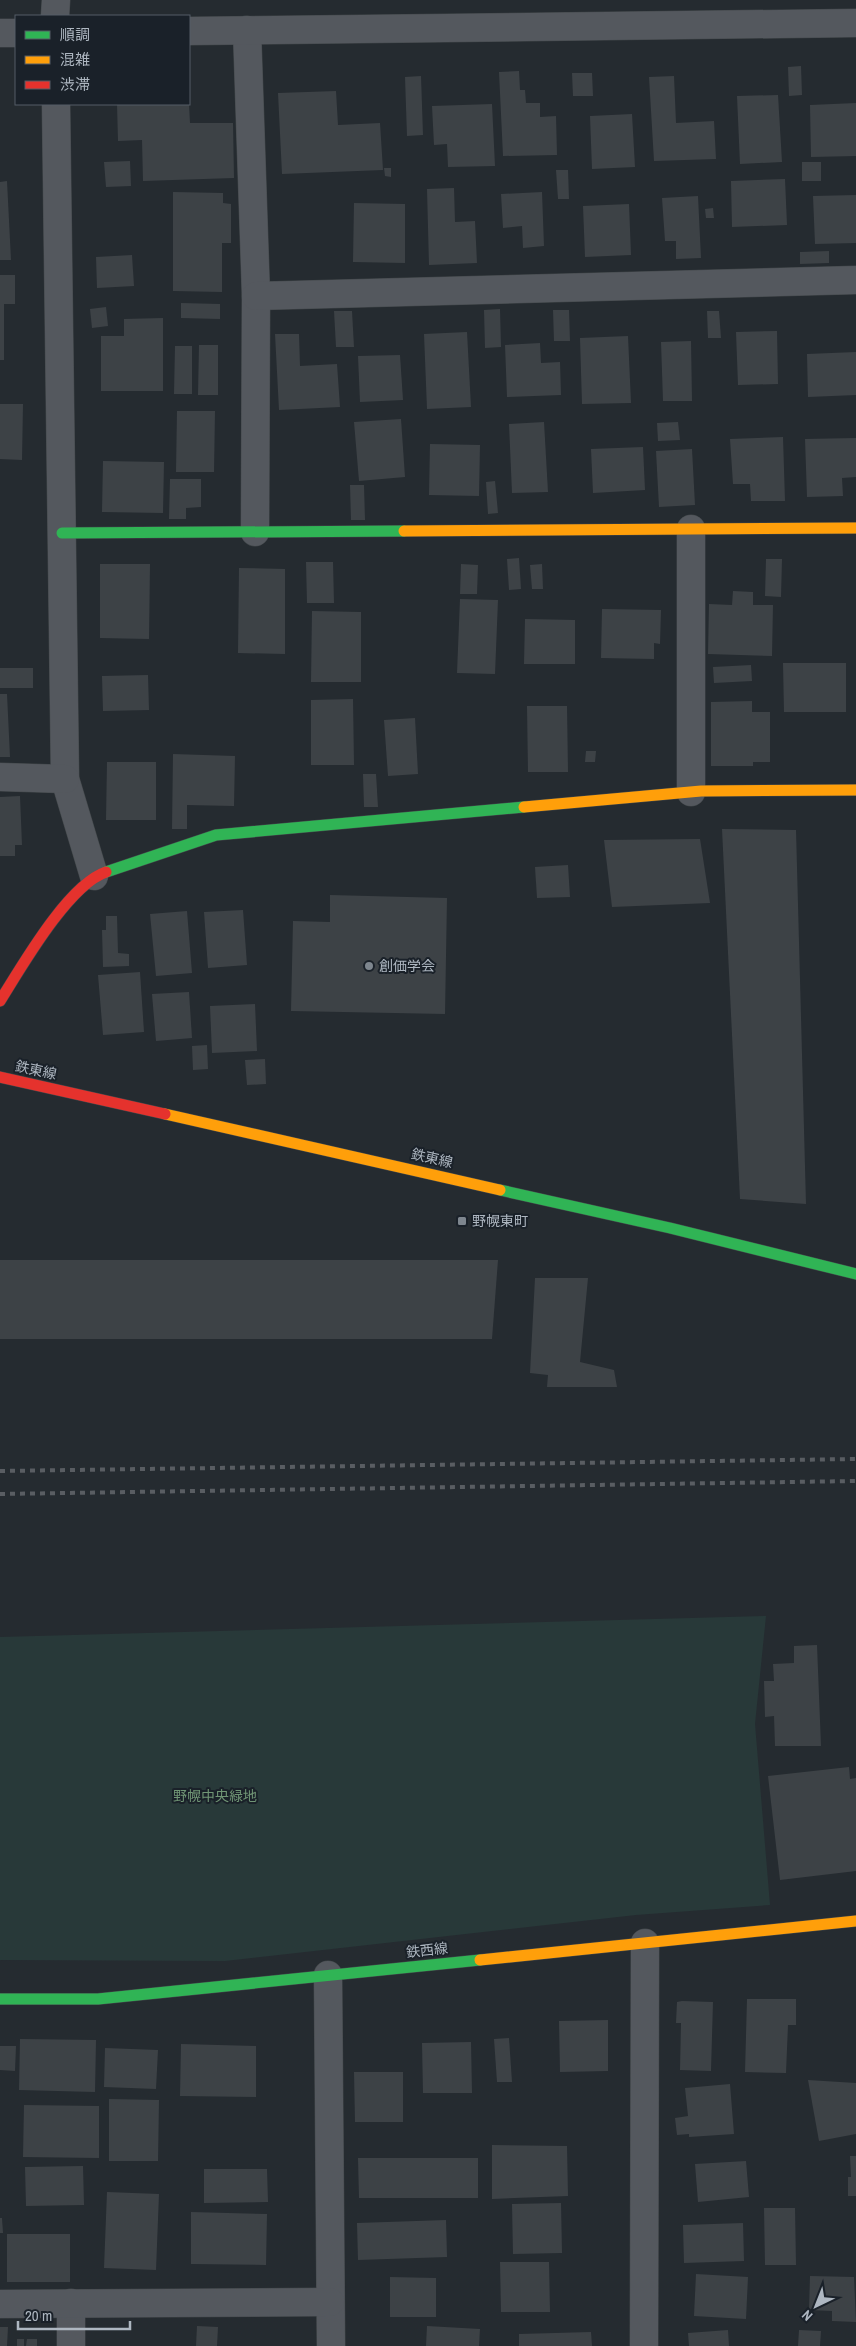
<svg xmlns="http://www.w3.org/2000/svg" width="856" height="2346" font-family="'Archivo Narrow','Noto Sans JP',sans-serif">
  <rect width="100%" height="100%" fill="#252b30"/>
  <!-- green -->
  <polygon fill="#283939" points="766,1616 755,1724 770,1905 636,1915 225,1961 0,1960 0,1637"/>
  <!-- building -->
  <g fill="#3d4246">
    <polygon points="801,66 802,95 789,96 788,67"/>
    <polygon points="519,71 520,90 525,90 526,103 540,103 540,117 556,116 557,155 503,156 499,72"/>
    <polygon points="572,73 592,73 593,96 573,96"/>
    <polygon points="421,76 423,135 407,136 405,77"/>
    <polygon points="674,76 676,123 714,121 716,159 654,161 649,77"/>
    <polygon points="336,91 338,125 380,123 383,170 282,174 278,93"/>
    <polygon points="778,95 782,162 740,164 737,96"/>
    <polygon points="856,103 856,156 811,157 810,105"/>
    <polygon points="117,104 189,104 190,123 233,123 234,178 143,181 142,140 118,141"/>
    <polygon points="492,104 495,166 448,167 447,144 434,145 432,106"/>
    <polygon points="632,114 635,167 592,169 590,116"/>
    <polygon points="130,161 131,186 106,187 104,162"/>
    <rect x="802" y="162" width="19" height="19"/>
    <polygon points="384,168 391,168 391,177 385,176"/>
    <polygon points="556,170 568,170 569,199 558,199"/>
    <polygon points="785,179 787,225 732,227 731,181"/>
    <polygon points="7,181 11,260 0,260 0,182"/>
    <polygon points="454,188 455,222 475,221 477,263 429,265 427,189"/>
    <polygon points="173,192 223,193 223,203 231,204 231,243 222,243 222,292 173,291"/>
    <polygon points="542,192 544,246 523,248 522,226 503,228 501,194"/>
    <polygon points="856,195 856,243 815,244 813,196"/>
    <polygon points="698,196 701,258 676,259 676,241 665,241 662,198"/>
    <polygon points="354,203 405,204 405,263 353,262"/>
    <polygon points="629,204 631,255 585,257 583,206"/>
    <polygon points="713,208 714,218 706,218 705,209"/>
    <polygon points="829,251 829,263 800,264 800,252"/>
    <polygon points="132,255 134,286 97,288 96,257"/>
    <polygon points="0,275 15,275 15,304 4,304 4,360 0,360"/>
    <polygon points="181,303 220,304 220,319 181,318"/>
    <polygon points="106,307 108,326 92,328 90,309"/>
    <polygon points="500,309 501,347 485,348 484,310"/>
    <polygon points="553,310 569,310 570,341 554,341"/>
    <polygon points="334,311 352,311 354,347 336,347"/>
    <polygon points="707,311 719,311 721,338 708,338"/>
    <polygon points="163,318 163,391 101,391 101,336 124,336 124,319"/>
    <polygon points="777,331 778,384 738,385 736,332"/>
    <polygon points="467,332 471,407 427,409 424,334"/>
    <polygon points="275,334 299,334 300,366 337,364 340,407 279,410"/>
    <polygon points="628,336 631,403 582,404 580,338"/>
    <polygon points="691,341 692,401 663,401 661,342"/>
    <polygon points="540,343 541,363 560,362 561,395 507,397 505,345"/>
    <polygon points="199,345 218,345 218,395 198,395"/>
    <polygon points="175,346 192,346 192,394 174,394"/>
    <polygon points="856,352 856,395 808,397 807,354"/>
    <polygon points="400,355 403,400 360,402 358,356"/>
    <polygon points="0,404 23,404 22,460 0,459"/>
    <polygon points="177,411 215,411 214,472 176,472"/>
    <polygon points="401,419 405,477 359,481 354,422"/>
    <polygon points="544,422 548,492 512,493 509,424"/>
    <polygon points="678,422 680,440 658,441 657,423"/>
    <polygon points="783,437 785,501 751,501 750,484 733,484 730,439"/>
    <polygon points="856,438 856,477 842,478 843,496 807,497 805,439"/>
    <polygon points="430,444 480,445 479,496 429,495"/>
    <polygon points="643,447 645,490 593,493 591,449"/>
    <polygon points="692,449 695,505 659,507 656,451"/>
    <polygon points="103,461 164,462 163,513 102,512"/>
    <polygon points="170,479 201,479 201,507 186,508 186,519 169,519"/>
    <polygon points="495,481 498,513 488,514 486,482"/>
    <polygon points="350,485 364,485 365,520 351,520"/>
    <polygon points="519,558 521,589 509,590 507,559"/>
    <polygon points="766,559 782,559 781,597 765,596"/>
    <polygon points="306,562 333,562 334,603 307,603"/>
    <polygon points="100,564 150,564 149,639 100,638"/>
    <polygon points="461,564 478,565 477,594 460,594"/>
    <polygon points="542,564 543,589 532,589 530,565"/>
    <polygon points="239,568 285,569 285,654 238,653"/>
    <polygon points="733,591 753,592 753,605 773,605 772,656 708,654 709,604 732,605"/>
    <polygon points="460,599 498,600 495,674 457,673"/>
    <polygon points="602,609 661,610 660,644 654,643 654,659 601,658"/>
    <polygon points="312,611 361,612 361,682 311,682"/>
    <polygon points="525,619 575,620 575,664 524,664"/>
    <polygon points="783,663 846,663 846,712 784,712"/>
    <polygon points="751,665 752,681 714,683 713,667"/>
    <rect x="0" y="668" width="33" height="20"/>
    <polygon points="148,675 149,710 103,711 102,676"/>
    <polygon points="0,694 7,694 10,757 0,757"/>
    <polygon points="353,699 354,765 311,765 311,700"/>
    <polygon points="752,701 752,712 770,712 770,762 753,762 753,766 711,766 711,702"/>
    <polygon points="527,706 567,706 568,772 528,772"/>
    <polygon points="415,718 418,774 388,776 384,720"/>
    <polygon points="586,751 596,751 595,762 585,762"/>
    <polygon points="173,754 235,756 234,806 187,805 187,829 172,829"/>
    <polygon points="107,762 156,762 156,820 106,820"/>
    <polygon points="363,774 376,774 378,807 364,807"/>
    <polygon points="20,796 22,845 15,845 15,856 0,856 0,797"/>
    <polygon points="722,829 796,830 806,1204 740,1199"/>
    <polygon points="700,839 710,903 612,907 604,840"/>
    <polygon points="568,865 570,897 537,898 535,867"/>
    <polygon points="330,895 447,898 445,1014 291,1011 293,921 330,922"/>
    <polygon points="243,910 247,965 208,968 204,912"/>
    <polygon points="187,911 192,973 156,976 150,914"/>
    <polygon points="106,916 117,916 118,953 129,954 129,966 103,967 102,930 106,930"/>
    <polygon points="140,972 144,1032 103,1035 98,975"/>
    <polygon points="189,992 192,1038 156,1041 152,994"/>
    <polygon points="255,1004 257,1051 212,1053 210,1006"/>
    <polygon points="207,1045 208,1069 193,1070 192,1046"/>
    <polygon points="265,1059 266,1084 247,1085 245,1060"/>
    <polygon points="0,1260 498,1260 492,1339 0,1339"/>
    <polygon points="535,1278 588,1278 580,1362 614,1370 617,1387 547,1387 548,1375 530,1373"/>
    <polygon points="817,1645 821,1746 775,1746 774,1716 765,1717 764,1681 774,1681 773,1664 794,1663 794,1646"/>
    <polygon points="849,1767 850,1779 856,1778 856,1871 780,1880 768,1776"/>
    <polygon points="747,1999 796,1999 796,2025 788,2025 786,2073 745,2072"/>
    <polygon points="682,2001 713,2002 711,2071 680,2070 681,2023 676,2023 677,2002"/>
    <polygon points="608,2020 608,2071 560,2072 559,2021"/>
    <polygon points="509,2038 512,2082 497,2082 494,2039"/>
    <polygon points="20,2039 96,2040 95,2092 19,2090"/>
    <polygon points="471,2042 472,2093 423,2093 422,2043"/>
    <polygon points="181,2044 256,2046 256,2097 180,2096"/>
    <polygon points="0,2046 16,2046 15,2071 0,2070"/>
    <polygon points="105,2048 158,2050 156,2089 104,2087"/>
    <polygon points="354,2072 403,2072 403,2122 355,2122"/>
    <polygon points="808,2080 856,2083 856,2134 819,2141"/>
    <polygon points="730,2084 734,2134 689,2137 689,2134 677,2135 675,2118 688,2116 685,2088"/>
    <polygon points="109,2099 159,2100 158,2161 109,2161"/>
    <polygon points="24,2105 99,2106 99,2158 23,2157"/>
    <polygon points="492,2145 567,2146 568,2196 492,2199"/>
    <polygon points="850,2156 856,2156 856,2196 848,2196 848,2177 851,2177"/>
    <polygon points="358,2158 478,2158 478,2198 359,2198"/>
    <polygon points="746,2161 749,2197 698,2202 695,2164"/>
    <polygon points="83,2166 84,2205 26,2206 25,2167"/>
    <polygon points="204,2169 267,2169 268,2202 204,2203"/>
    <polygon points="107,2192 159,2194 156,2270 104,2268"/>
    <polygon points="561,2203 562,2253 513,2254 512,2204"/>
    <polygon points="764,2208 795,2208 796,2265 765,2265"/>
    <polygon points="191,2212 267,2214 266,2265 191,2264"/>
    <polygon points="0,2218 2,2218 3,2233 0,2233"/>
    <polygon points="446,2220 447,2257 358,2260 357,2223"/>
    <polygon points="743,2223 744,2261 684,2263 683,2225"/>
    <rect x="7" y="2234" width="63" height="48"/>
    <polygon points="500,2262 549,2262 550,2312 501,2312"/>
    <polygon points="696,2274 748,2277 746,2319 694,2316"/>
    <polygon points="810,2276 854,2277 856,2322 832,2321 832,2311 809,2310"/>
    <polygon points="390,2277 436,2278 436,2317 390,2317"/>
    <polygon points="197,2326 218,2327 217,2346 196,2346"/>
    <polygon points="427,2326 480,2329 479,2346 426,2346"/>
    <polygon points="0,2327 8,2327 7,2346 0,2346"/>
    <polygon points="728,2330 729,2346 689,2346 688,2333"/>
    <polygon points="799,2330 821,2331 820,2346 798,2346"/>
    <polygon points="591,2332 592,2346 519,2346 519,2334"/>
    <rect x="17" y="2339" width="7" height="7"/>
    <polygon points="27,2339 37,2339 37,2346 26,2346"/>
  </g>
  <g fill="none" stroke-linecap="round" stroke-linejoin="round">
    <!-- street casing -->
    <g stroke="#42474a" stroke-width="29">
      <g id="street">
        <polyline points="55,16 56,0"/>
        <polyline points="247,30 256,296 255,532"/>
        <polyline points="189,31 856,23"/>
        <polyline points="0,33 16,33"/>
        <polyline points="56,104 65,779 94,876"/>
        <polyline points="256,296 856,280"/>
        <polyline points="0,777 65,779"/>
        <polyline points="691,792 691,529"/>
        <polyline points="328,1975 331,2346"/>
        <polyline points="71,2303 71,2346"/>
        <polyline points="0,2304 330,2302"/>
        <polyline points="644,2346 645,1943"/>
      </g>
    </g>
    <!-- fast casing -->
    <g stroke="#42474a" stroke-width="12">
      <g id="fast">
        <polyline points="62,533 404,531"/>
        <polyline points="106,872 216,835 524,807"/>
        <polyline points="500,1190 670,1228 856,1274"/>
        <polyline points="0,1999 98,1999 480,1960"/>
      </g>
    </g>
    <!-- slow casing -->
    <g stroke="#42474a" stroke-width="12">
      <g id="slow">
        <polyline points="404,531 856,528"/>
        <polyline points="524,807 701,791 856,790"/>
        <polyline points="165,1114 500,1190"/>
        <polyline points="480,1960 856,1921"/>
      </g>
    </g>
    <!-- jam casing -->
    <g stroke="#42474a" stroke-width="12">
      <g id="jam">
        <path d="M0,1001c22,-35 68,-116 106,-129"/>
        <polyline points="0,1077 165,1114"/>
      </g>
    </g>
    <!-- street -->
    <use href="#street" stroke="#54585e" stroke-width="28"/>
    <!-- fast -->
    <use href="#fast" stroke="#30b455" stroke-width="11"/>
    <!-- slow -->
    <use href="#slow" stroke="#ff9f0a" stroke-width="11"/>
    <!-- jam -->
    <use href="#jam" stroke="#e5322d" stroke-width="11"/>
    <!-- rail -->
    <g stroke="#595d62" stroke-width="4" stroke-dasharray="5 5" stroke-linecap="butt">
      <polyline points="0,1471 856,1459"/>
      <polyline points="0,1494 856,1481"/>
    </g>
  </g>
  <!-- markers -->
  <g fill="#7e868e" stroke="#1a2129" stroke-width="2">
    <circle cx="369" cy="966" r="5"/>
    <rect x="457" y="1216" width="10" height="10" rx="2.5"/>
  </g>
  <g text-anchor="middle" stroke-width="4" stroke-linejoin="round" paint-order="stroke">
    <!-- poi labels -->
    <g font-size="14" fill="#aeb7c1" stroke="#1a2129" text-anchor="start">
      <text x="379" y="971">創価学会</text>
      <text x="472" y="1226">野幌東町</text>
    </g>
    <!-- street labels -->
    <g font-size="14" fill="#aeb7c1" stroke="#1a2129">
      <text transform="translate(36 1070) rotate(12)" y="5">鉄東線</text>
      <text transform="translate(432 1158) rotate(13)" y="5">鉄東線</text>
      <text transform="translate(427 1950) rotate(-6)" y="5">鉄西線</text>
    </g>
    <!-- park labels -->
    <g font-size="14" fill="#709575" stroke="#1a2129">
      <text x="215" y="1801">野幌中央緑地</text>
    </g>
  </g>
  <!-- legend -->
  <rect x="15" y="15" width="175" height="90" fill="#1a2129" stroke="#555d66"/>
  <rect x="25" y="31" width="25" height="8" fill="#30b455" stroke="#555d66"/>
  <text x="60" y="40" font-size="15" fill="#aeb7c1">順調</text>
  <rect x="25" y="56" width="25" height="8" fill="#ff9f0a" stroke="#555d66"/>
  <text x="60" y="65" font-size="15" fill="#aeb7c1">混雑</text>
  <rect x="25" y="81" width="25" height="8" fill="#e5322d" stroke="#555d66"/>
  <text x="60" y="90" font-size="15" fill="#aeb7c1">渋滞</text>
  <!-- north arrow -->
  <g transform="translate(816 2306) rotate(223)" stroke="#1a2129" stroke-width="4" paint-order="stroke">
  <path d="M0-4L9 19L0 12L-9 19Z" fill="#aeb7c1"/>
  <text y="-8" font-size="14" font-weight="bold" text-anchor="middle" fill="#aeb7c1">N</text>
  </g>
  <!-- scale -->
  <path d="M18 2321v8h112v-8" fill="none" stroke="#aeb7c1" stroke-width="2.5"/>
  <text x="25" y="2321" font-size="15" fill="#aeb7c1" stroke="#1a2129" stroke-width="4" paint-order="stroke">20 m</text>
</svg>
